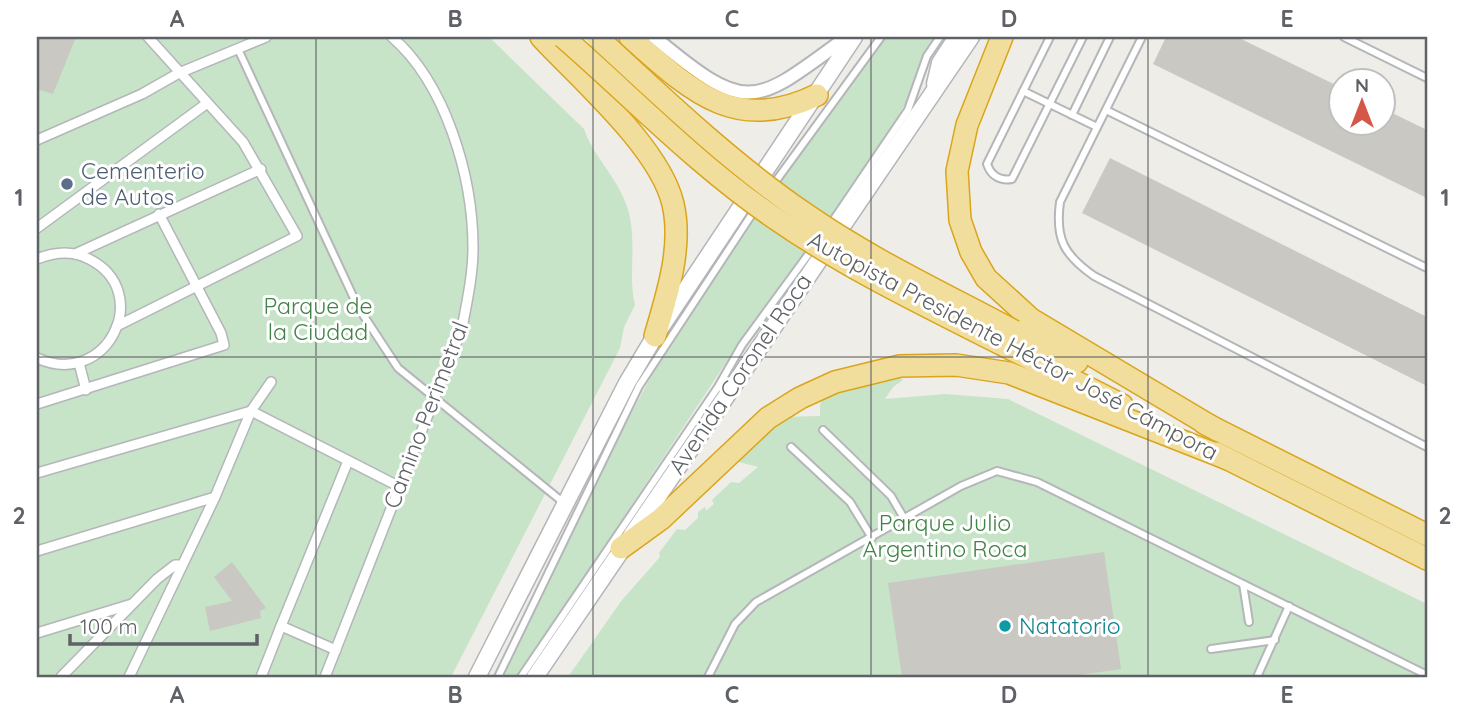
<svg xmlns="http://www.w3.org/2000/svg" width="1464" height="714" font-family="Quicksand,sans-serif">
  <rect width="100%" height="100%" fill="#efede7"/>
  <!-- green -->
  <g fill="#c7e3c8">
    <path d="M37,37h452l95,92c9,27 32,47 42,75 13,35 1,69 9,101l-11,22 -4,21 -169,329h-414z"/>
    <polygon points="886,37 944,37 878,151 735,349 518,677 503,677 592,488 659,361 749,225"/>
    <polygon points="894,373 903,380 893,387 885,399 945,394 1008,399 1427,604 1427,677 568,677 622,600 660,557 659,553 677,529 685,530 698,518 698,512 705,507 706,511 714,504 712,500 731,482 739,483 758,467 739,462 737,452 748,441 759,443 779,417 820,416 820,404 828,392"/>
  </g>
  <!-- building -->
  <g fill="#cac8c3">
    <polygon points="37,37 76,37 53,94 37,89"/>
    <polygon points="1166,37 1237,37 1342,88 1342,122 1384,122 1384,109 1427,130 1427,198 1153,64"/>
    <polygon points="1110,158 1427,317 1427,386 1082,213"/>
    <polygon points="1104,552 1121,669 1065,677 902,677 888,583"/>
    <polygon points="232,562 266,608 260,611 261,618 210,631 205,607 232,601 214,577"/>
  </g>
  <g fill="none" stroke-linecap="round" stroke-linejoin="round">
    <!-- service casing -->
    <g stroke="#b4b6ba" stroke-width="10">
      <g id="service">
        <path d="M1050,37l-63,127c4,12 13,17 25,15l71,-142"/>
        <path d="M1142,37l-82,165c-5,37 4,53 34,74l333,171"/>
        <polyline points="1344,37 1427,78"/>
        <polyline points="238,49 358,307 398,368 564,503"/>
        <polyline points="1023,91 1097,127"/>
        <polyline points="1106,110 1427,268"/>
        <polyline points="1072,115 1110,37"/>
        <polyline points="773,185 881,37"/>
        <polyline points="830,225 908,110 927,56 940,37"/>
        <polyline points="823,430 891,496 905,520"/>
        <polyline points="791,447 850,502 872,538"/>
        <polyline points="1243,584 1249,622"/>
        <polyline points="1211,649 1275,640"/>
        <polyline points="498,677 639,386 756,208"/>
        <polyline points="521,677 718,387 742,345 813,248"/>
        <polyline points="708,677 735,624 756,602 961,486 997,471 1037,482 1427,675"/>
        <polyline points="1257,677 1289,606"/>
      </g>
    </g>
    <!-- pedestrian casing -->
    <g stroke="#b4b6ba" stroke-width="12">
      <g id="pedestrian">
        <polyline points="37,140 142,94 179,73 266,37"/>
        <polyline points="37,228 206,104"/>
        <polyline points="75,254 261,169"/>
        <path d="M37,259c17,-7 35,-9 52,0 66,33 18,131 -52,99"/>
        <polyline points="117,326 297,236 243,142 148,37"/>
        <polyline points="79,363 86,390"/>
        <polyline points="37,404 224,345 221,333 159,214"/>
        <polyline points="37,473 251,411 400,487"/>
        <polyline points="37,551 215,497"/>
        <polyline points="281,626 348,461"/>
        <polyline points="37,633 132,604"/>
        <polyline points="61,677 157,579 175,565 181,565"/>
        <polyline points="129,677 215,497 251,411 271,382"/>
        <polyline points="261,677 281,626 336,650"/>
        <path d="M325,677l137,-349c5,-26 11,-54 11,-80 0,-71 -27,-164 -81,-211"/>
      </g>
    </g>
    <!-- minor casing -->
    <g stroke="#b4b6ba" stroke-width="16">
      <path id="minor" d="M654,37c95,79 99,69 193,0"/>
    </g>
    <!-- secondary casing -->
    <g stroke="#b3b5ba" stroke-width="19">
      <g id="secondary">
        <polyline points="935,84 940,63 957,37"/>
        <polyline points="477,677 627,383 655,336 854,37"/>
        <polyline points="535,677 971,37"/>
      </g>
    </g>
    <!-- motorway casing -->
    <g stroke="#daa51c" stroke-width="24">
      <g id="motorway">
        <path d="M541,37c40,43 119,111 132,167 10,43 -6,91 -18,132"/>
        <path d="M630,37c60,53 105,98 187,58"/>
        <polyline points="1002,37 967,125 957,171 960,220 971,252 986,278 1031,319 1217,430"/>
        <polyline points="1014,331 1077,362"/>
        <polyline points="1005,346 1122,405"/>
        <polyline points="1204,423 1427,535"/>
        <polyline points="1216,453 1427,559"/>
        <polyline points="621,548 661,519 768,418 800,398 835,382 900,366 956,365 1009,373 1228,459"/>
      </g>
    </g>
    <!-- service -->
    <use href="#service" stroke="#fff" stroke-width="6"/>
    <!-- pedestrian -->
    <use href="#pedestrian" stroke="#fff" stroke-width="9"/>
    <!-- minor -->
    <use href="#minor" stroke="#fff" stroke-width="12"/>
    <!-- secondary -->
    <use href="#secondary" stroke="#fff" stroke-width="16"/>
    <!-- motorway -->
    <use href="#motorway" stroke="#f1de9c" stroke-width="21"/>
    <!-- motorway-bridge casing -->
    <g stroke="#daa51c" stroke-width="24" stroke-linecap="butt">
      <g id="motorway-bridge">
        <path d="M563,37c69,60 134,128 210,180 73,51 153,89 232,129"/>
        <path d="M597,37c67,62 133,125 207,176 66,46 139,80 210,118"/>
      </g>
    </g>
    <!-- motorway-bridge -->
    <use href="#motorway-bridge" stroke="#f1de9c" stroke-width="21"/>
  </g>
  <!-- grid -->
  <path fill="none" stroke="#5e6165" stroke-width="2" stroke-opacity="0.55" d="M316,37v640M593,37v640M871,37v640M1148,37v640M37,357h1390"/>
  <!-- markers -->
  <circle fill="#5c6f8a" stroke="#fff" stroke-width="2.5" cx="67" cy="184" r="7"/>
  <circle fill="#0f9aa8" stroke="#fff" stroke-width="2.5" cx="1005" cy="626" r="7"/>
  <g text-anchor="middle" stroke-width="6" stroke-linejoin="round" paint-order="stroke">
    <!-- service labels -->
    <g font-size="23" fill="#4e5e75" stroke="#fff" text-anchor="start">
      <text x="81" y="179">Cementerio<tspan x="81" dy="26">de Autos</tspan></text>
    </g>
    <!-- park labels -->
    <g font-size="23" fill="#418246" stroke="#fff">
      <text x="318" y="314">Parque de<tspan x="318" dy="26">la Ciudad</tspan></text>
      <text x="945" y="531">Parque Julio<tspan x="945" dy="26">Argentino Roca</tspan></text>
    </g>
    <!-- street labels -->
    <g font-size="23" fill="#5e6165" stroke="#fff">
      <text transform="translate(1013 346) rotate(28)" y="8">Autopista Presidente Héctor José Cámpora</text>
      <text transform="translate(740 374) rotate(-56)" y="8">Avenida Coronel Roca</text>
      <text transform="translate(426 415) rotate(-69)" y="8">Camino Perimetral</text>
    </g>
    <!-- culture labels -->
    <g font-size="23" fill="#0d838f" stroke="#fff" text-anchor="start">
      <text x="1019" y="634">Natatorio</text>
    </g>
  </g>
  <!-- border -->
  <rect width="1464" height="714" fill="none" stroke="#ffffff" stroke-width="77"/>
  <!-- north arrow -->
  <g transform="translate(1362 102)"><circle r="33" fill="#ffffff" stroke="#bfc0c1" stroke-width="2"/>
  <path d="M0-5L12 26L0 18L-12 26Z" fill="#d55747"/>
  <text y="-10" font-size="19" font-weight="bold" text-anchor="middle" fill="#5e6165">N</text>
  </g>
  <!-- scale -->
  <path d="M70 634v10h187v-10" fill="none" stroke="#5e6165" stroke-width="3.5"/>
  <text x="80" y="634" font-size="21" fill="#5e6165" stroke="#ffffff" stroke-width="5" paint-order="stroke">100 m</text>
  <rect x="38" y="38" width="1388" height="638" fill="none" stroke="#5e6165" stroke-width="2.5"/>
  <g font-size="23" text-anchor="middle" font-weight="bold" fill="#5e6165">
    <text x="177" y="27">A</text>
    <text x="455" y="27">B</text>
    <text x="732" y="27">C</text>
    <text x="1009" y="27">D</text>
    <text x="1287" y="27">E</text>
    <text x="19" y="206">1</text>
    <text x="1445" y="206">1</text>
    <text x="19" y="524">2</text>
    <text x="1445" y="524">2</text>
    <text x="177" y="703">A</text>
    <text x="455" y="703">B</text>
    <text x="732" y="703">C</text>
    <text x="1009" y="703">D</text>
    <text x="1287" y="703">E</text>
  </g>
</svg>
